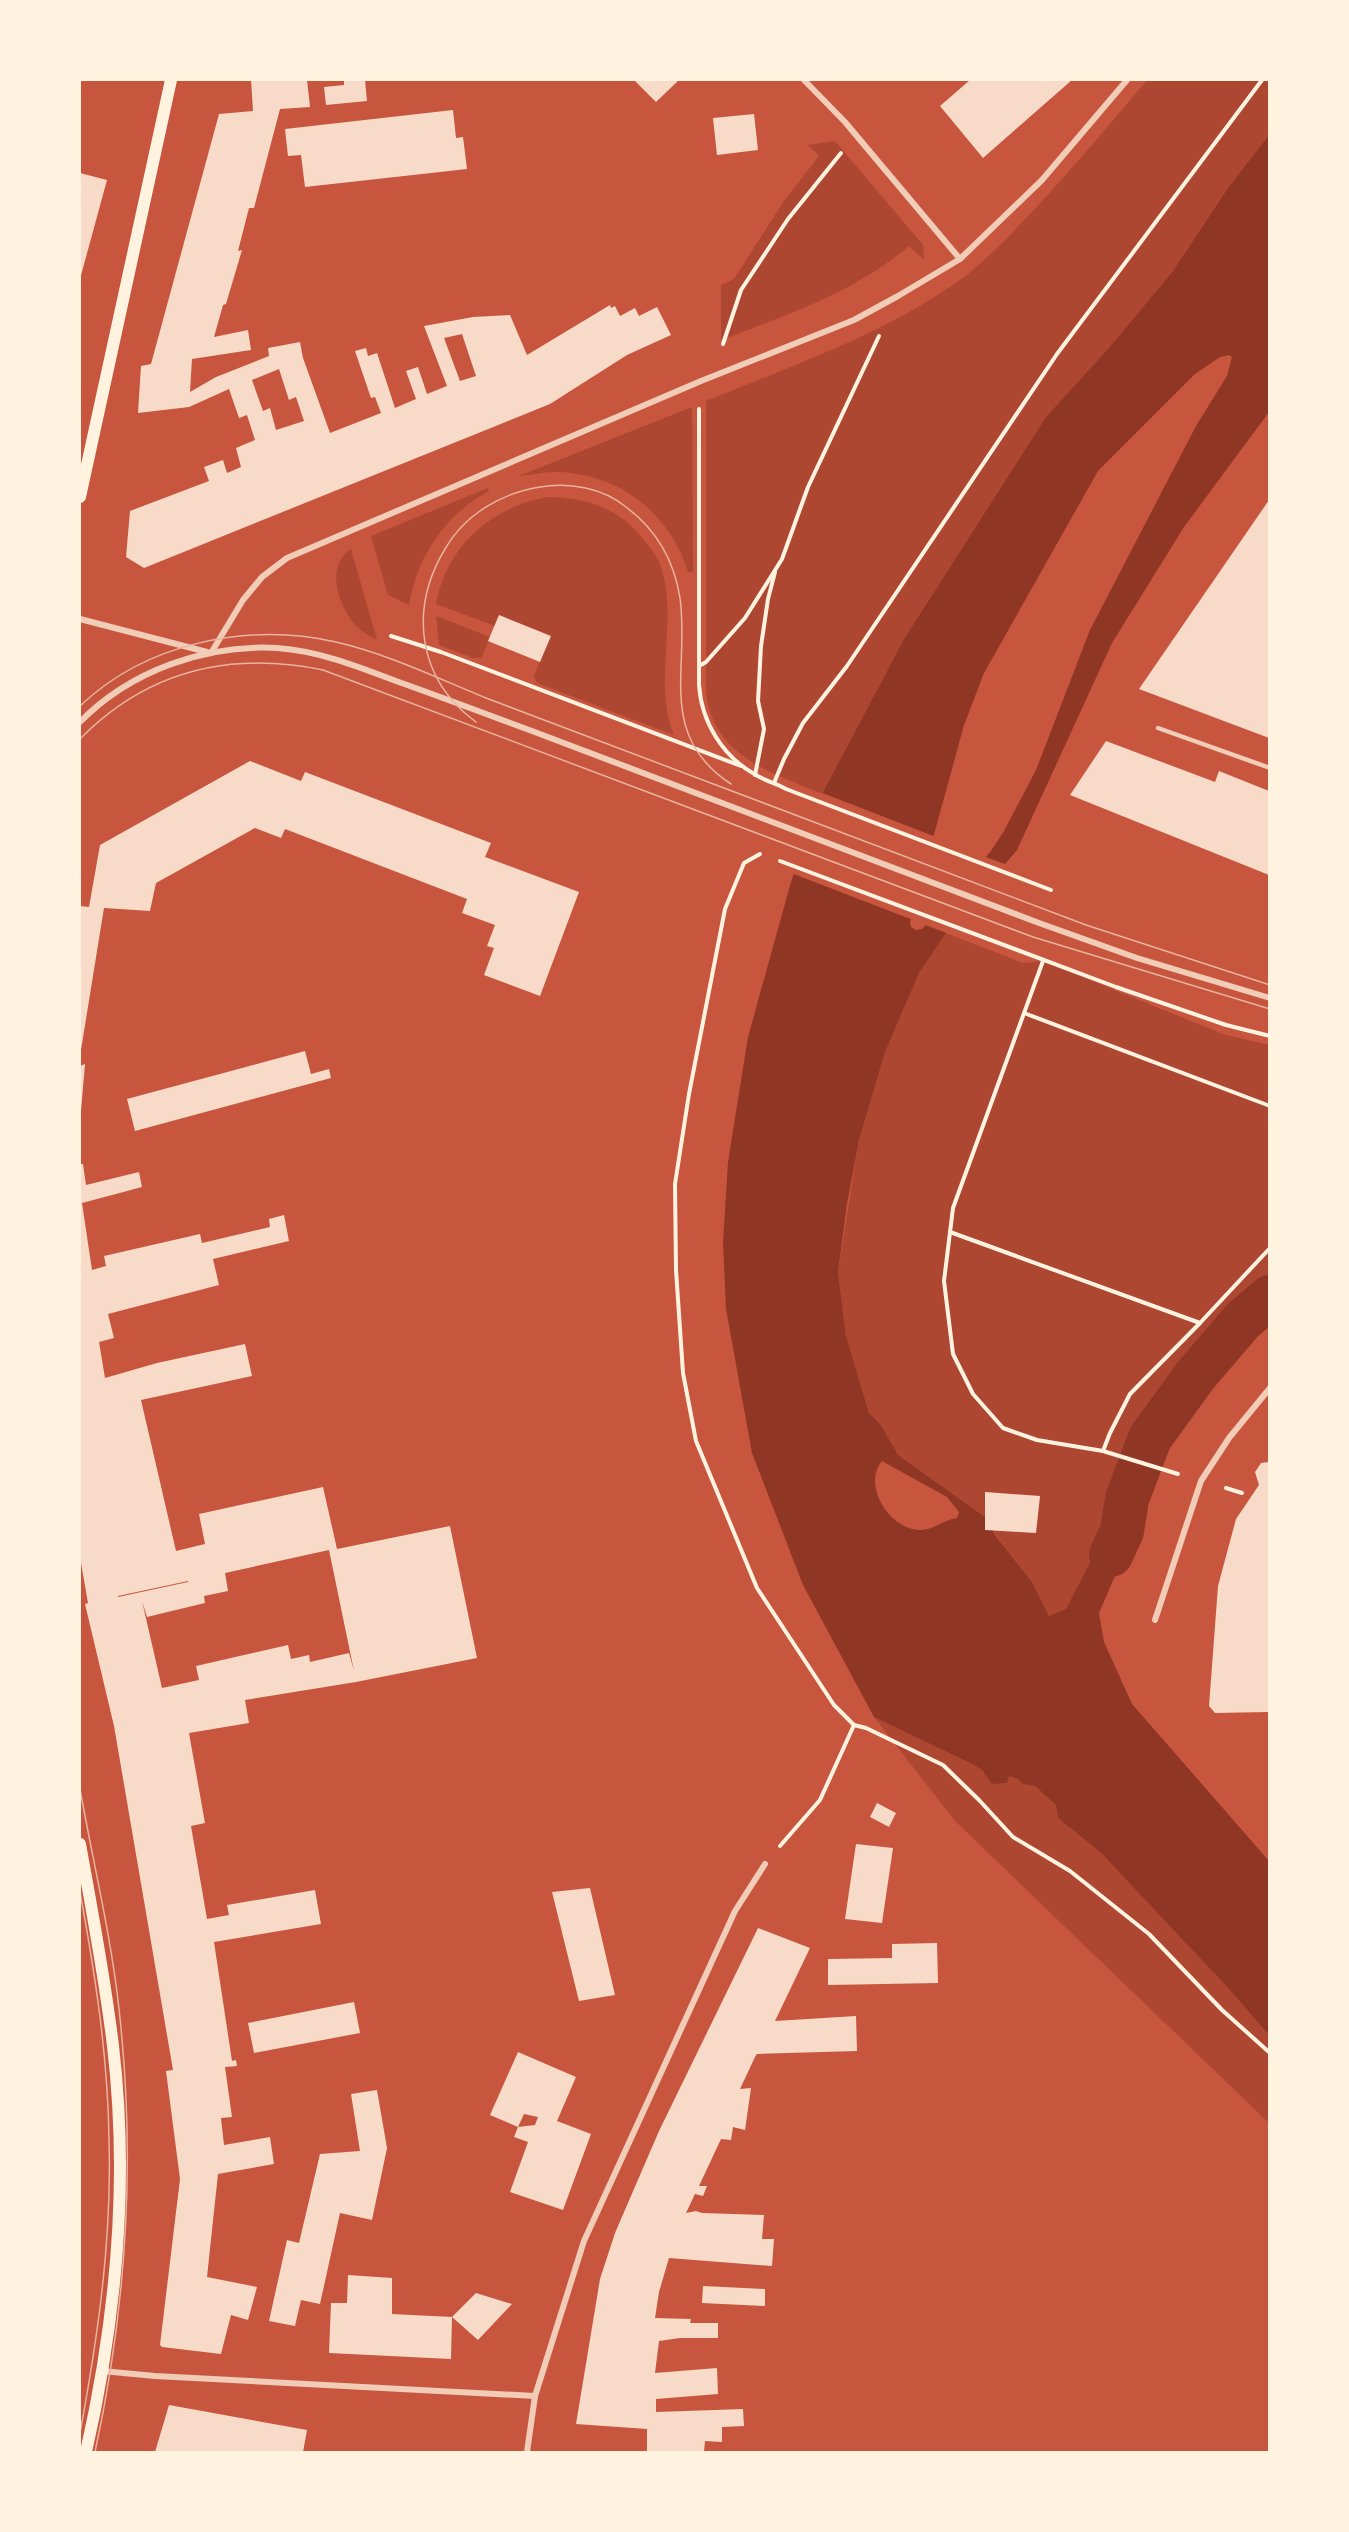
<svg xmlns="http://www.w3.org/2000/svg" width="1349" height="2532" font-family="'Fira Sans',sans-serif">
  <rect width="100%" height="100%" fill="#c8553d"/>
  <!-- green -->
  <g fill="#ae4732">
    <path d="M1147,80h122v55l-41,53 -55,83 -65,78 -62,68 -142,222 -82,155c-45,-20 -101,-34 -114,-90 -3,-13 -2,-28 -2,-42v-261c90,-37 183,-68 262,-127 27,-22 51,-48 75,-74 36,-39 70,-80 104,-120z"/>
    <path d="M835,141l88,104 1,15 -15,-14c-54,46 -122,69 -188,94v-55l13,-6 50,-78 35,-45 -11,-11z"/>
    <path d="M692,407l1,165h-5c-18,-58 -66,-96 -127,-100 -14,-1 -28,3 -42,4z"/>
    <path d="M488,488l1,3c-44,24 -71,64 -80,114l-21,-10 -17,-59z"/>
    <path d="M547,497c34,0 68,9 91,36 8,9 19,22 23,34 18,54 -9,115 13,168l-137,-52 -3,-7 17,-40 -52,-21 -4,11 -59,-22c10,-57 55,-97 111,-107z"/>
    <path d="M351,549l26,91c-7,-4 -15,-8 -21,-14 -17,-20 -32,-59 -5,-77z"/>
    <polygon points="436,616 490,637 482,657 473,658 439,645"/>
    <polygon points="946,933 1023,963 1043,961 1223,1034 1269,1045 1269,1274 1209,1339 1134,1431 1117,1497 1112,1527 1088,1566 1066,1609 1049,1616 1032,1582 992,1530 1035,1533 1040,1496 985,1492 985,1517 898,1455 881,1425 869,1413 846,1336 838,1272 859,1140 885,1052 919,973"/>
    <polygon points="874,1717 972,1764 982,1770 992,1783 1008,1776 1018,1779 1023,1784 1035,1786 1056,1805 1058,1818 1101,1853 1229,1989 1269,2035 1269,2123 955,1821"/>
  </g>
  <!-- water -->
  <path fill="#8f3625" fill-rule="evenodd" d="M1269,135v277l-85,115 -72,116 -95,207 -71,83 -27,40 -34,79 -26,88 -12,64 -9,68 8,64 23,77 12,12 17,30 87,62 10,18 37,47 17,34 17,-7 22,-43 24,-39 5,-30 20,5 -3,30 -35,81 5,29 28,62 137,157v174l-40,-46 -128,-136 -43,-35 -2,-13 -21,-19 -12,-2 -5,-5 -9,-3 -2,7 -15,1 -10,-14 -10,-6 -98,-47 -71,-132 -51,-132 -26,-144 -3,-66 5,-81 20,-125 43,-155 31,-88 82,-155 142,-222 62,-68 65,-78 55,-83zM1229,355l3,2 -5,19 -31,50 -106,204 -54,140 -32,61 -13,20 -69,78 -6,1 -5,-3 -1,-5 54,-197 20,-52 114,-202 97,-97 25,-17zM882,1461l65,36 12,15 -2,6c-14,2 -25,13 -39,12 -29,-2 -56,-45 -36,-69z"/>
  <!-- pier -->
  <g fill="#c8553d">
    <polygon points="820,792 936,837 913,920 791,873"/>
    <polygon points="983,856 1008,865 949,934 923,924"/>
  </g>
  <g fill="none" stroke-linecap="round" stroke-linejoin="round">
    <!-- canal -->
    <polyline stroke="#8f3625" stroke-width="44" points="1111,1555 1122,1531 1127,1499 1150,1438 1195,1376 1242,1321 1270,1297"/>
  </g>
  <!-- building -->
  <g fill="#f7dbc8" fill-rule="evenodd">
    <path d="M251,80h56l3,27 -30,2 -26,99h-5l-11,43 4,-1 -16,54 -3,1 -9,32 34,-7 3,20 -59,9 -2,33 26,-15 53,-21 -1,-8 32,-6 3,16 27,75 51,-20 -6,-16 -4,1 -16,-47 11,-3 2,8 9,-3 18,55 21,-9 -10,-28 12,-4 9,27 20,-8 -23,-60 49,-9 37,-2 17,40 83,-50 1,3 4,-2 5,10 15,-8 4,8 18,-9 14,28 -44,20 -77,49 -406,164 -18,-11 4,-46 79,-30 -5,-14 19,-7 4,13 14,-6 -5,-19 19,-8 -8,-25 -8,3 -10,-29 -40,18 -51,6 3,-47 10,-2 68,-250 34,-3zM462,334l14,42 -16,5 -16,-43zM279,369l10,31 7,-3 8,24 -28,9 -6,-22 -7,3 -11,-31z"/>
    <polygon points="344,80 365,80 367,101 326,105 324,87 344,85"/>
    <polygon points="634,80 679,80 656,102"/>
    <polygon points="970,80 1072,80 983,158 940,106"/>
    <polygon points="453,110 456,138 463,137 467,169 305,187 301,155 288,156 285,129"/>
    <polygon points="754,114 758,150 717,155 713,118"/>
    <polygon points="80,173 107,180 80,279"/>
    <polygon points="1269,500 1269,738 1139,689"/>
    <polygon points="499,615 551,636 540,662 488,641"/>
    <polygon points="1106,741 1215,782 1219,771 1269,791 1269,875 1070,795"/>
    <polygon points="250,761 301,781 305,772 491,843 485,857 579,892 540,996 484,975 494,948 487,946 495,925 462,913 467,899 285,829 281,838 255,828 156,883 150,911 104,908 80,1056 80,906 89,907 100,845"/>
    <polygon points="305,1051 311,1074 329,1069 331,1078 135,1131 127,1099"/>
    <polygon points="85,1064 81,1111 80,1111 80,1066"/>
    <path d="M80,1164h3l3,21 53,-13 3,15 -60,16 10,67 14,-4 -2,-10 96,-22 2,9 68,-16 -1,-8 15,-4 5,26 -76,18 6,26 -111,29 6,24 -15,4 6,36 52,-15 88,-19 7,32 -111,24 35,151 29,-7 -6,-30 124,-27 14,62 113,-23 27,132 -121,24 -111,18 4,23 -60,10 16,90 -14,3 16,93 22,-4 -2,-10 88,-15 6,34 -107,18 18,119 4,-1 1,6 -12,1 7,50 -11,1 3,27 46,-8 4,27 -56,10 -11,103 50,10 -9,33 -17,-5 -10,39 -59,-7 -2,-2 20,-166 -14,-108 7,-1 -59,-344 -29,-122 3,-1 -8,-46zM329,1550l25,121 -5,-18 -39,9 -1,-7 -18,4 -3,-14 -92,21 3,14 -37,8 -20,-87 5,16 58,-14 -1,-7 24,-5 -3,-18zM188,1581v1l-70,15v-1z"/>
    <polygon points="1269,1462 1268,1712 1215,1713 1209,1706 1218,1586 1236,1519 1259,1485 1255,1472 1261,1463"/>
    <polygon points="985,1492 1040,1496 1036,1533 985,1530"/>
    <polygon points="877,1803 896,1813 889,1827 870,1817"/>
    <polygon points="856,1844 893,1848 882,1923 845,1919"/>
    <polygon points="590,1888 615,1995 579,2001 552,1892"/>
    <polygon points="758,1928 810,1948 775,2021 856,2016 857,2051 757,2054 755,2057 740,2089 751,2088 745,2130 733,2127 731,2140 721,2139 699,2186 707,2186 703,2196 695,2194 686,2213 696,2211 702,2213 764,2215 762,2239 774,2239 772,2266 669,2258 659,2292 655,2318 691,2319 690,2323 718,2323 718,2338 680,2338 659,2341 655,2373 717,2368 718,2394 656,2399 656,2412 743,2409 744,2426 722,2427 722,2442 705,2441 704,2452 647,2452 647,2429 576,2424 600,2279 615,2233 659,2131"/>
    <polygon points="937,1943 938,1983 828,1985 828,1959 892,1958 892,1944"/>
    <polygon points="354,2002 360,2033 254,2053 248,2023"/>
    <polygon points="518,2052 576,2077 557,2121 591,2134 563,2210 510,2192 528,2142 514,2137 518,2127 535,2125 538,2117 524,2114 518,2127 490,2115"/>
    <polygon points="377,2090 387,2148 372,2220 340,2213 320,2304 301,2300 295,2326 269,2321 287,2240 299,2243 320,2154 360,2151 351,2094"/>
    <polygon points="348,2275 392,2278 392,2314 452,2317 451,2359 329,2353 331,2303 347,2303"/>
    <polygon points="703,2286 765,2289 765,2306 702,2303"/>
    <polygon points="476,2293 512,2304 478,2340 452,2317"/>
    <polygon points="169,2405 307,2430 303,2452 155,2452"/>
  </g>
  <g fill="none" stroke-linecap="round" stroke-linejoin="round">
    <!-- path -->
    <g stroke="#fff3e0" stroke-width="4">
      <polyline points="723,344 741,290 788,219 841,153"/>
      <path d="M699,409v275c2,38 24,73 57,91 10,6 21,9 30,14l265,101"/>
      <polyline points="391,636 441,652 741,766"/>
      <polyline points="699,666 706,662 745,618 782,559 808,487 879,336"/>
      <polyline points="755,775 764,729 758,701 761,646 768,599 775,572"/>
      <polyline points="774,783 784,759 803,723 847,666 1057,354 1262,80"/>
      <polyline points="760,854 744,863 725,909 689,1094 675,1184 676,1270 683,1373 696,1441 757,1588 834,1705 854,1725 866,1728 943,1765 979,1800 1013,1837 1070,1871 1149,1934 1222,2010 1270,2053"/>
      <polyline points="780,861 1116,987 1226,1025 1270,1036"/>
      <polyline points="1043,961 953,1208 944,1281 953,1354 973,1394 1003,1428 1037,1440 1103,1451 1110,1433 1130,1394 1200,1323 1270,1248"/>
      <polyline points="1024,1013 1270,1106"/>
      <polyline points="950,1232 1200,1323"/>
      <polyline points="1103,1451 1178,1474"/>
      <polyline points="1226,1488 1242,1493"/>
      <polyline points="780,1846 820,1800 854,1725"/>
    </g>
    <!-- service -->
    <polyline stroke="#f1ccb7" stroke-width="4.5" points="1158,728 1270,768"/>
    <!-- minor -->
    <g stroke="#f1ccb7" stroke-width="6">
      <polyline points="804,80 845,122 960,259"/>
      <polyline points="80,619 207,652"/>
      <polyline points="211,653 243,600 262,577 287,558 701,381 854,320 898,296 960,259 1042,180 1127,80"/>
      <path d="M80,722c50,-51 125,-78 197,-74 42,3 80,18 119,33 45,16 90,33 136,50 169,64 338,128 507,192l98,35 133,40"/>
      <polyline points="1155,1620 1201,1481 1229,1438 1270,1388"/>
      <polyline points="102,2371 155,2376 535,2396"/>
      <polyline points="527,2452 535,2396 584,2241 735,1911 765,1864"/>
    </g>
    <!-- secondary -->
    <g stroke="#fff3e0" stroke-width="12">
      <polyline points="80,497 171,80"/>
      <path d="M80,1844c12,67 25,134 33,202 16,135 3,274 -27,406"/>
    </g>
    <!-- tram -->
    <g stroke="#e9b49f" stroke-width="1.5">
      <path d="M80,706c66,-63 167,-84 256,-64 52,12 101,36 150,56l600,227 184,60"/>
      <path d="M476,722c-59,-43 -67,-113 -31,-173 20,-35 57,-56 95,-62 30,-5 63,1 86,20 31,23 48,53 54,91 10,70 -24,137 51,186"/>
      <path d="M80,739c68,-69 150,-88 243,-69l710,267 237,72"/>
      <path d="M80,1789c13,73 31,146 39,220 17,150 8,296 -24,443"/>
      <path d="M80,1892c15,82 28,164 29,248 3,99 -11,196 -29,293"/>
    </g>
  </g>
  <!-- border -->
  <rect width="1349" height="2532" fill="none" stroke="#fff3e0" stroke-width="162"/>
</svg>
